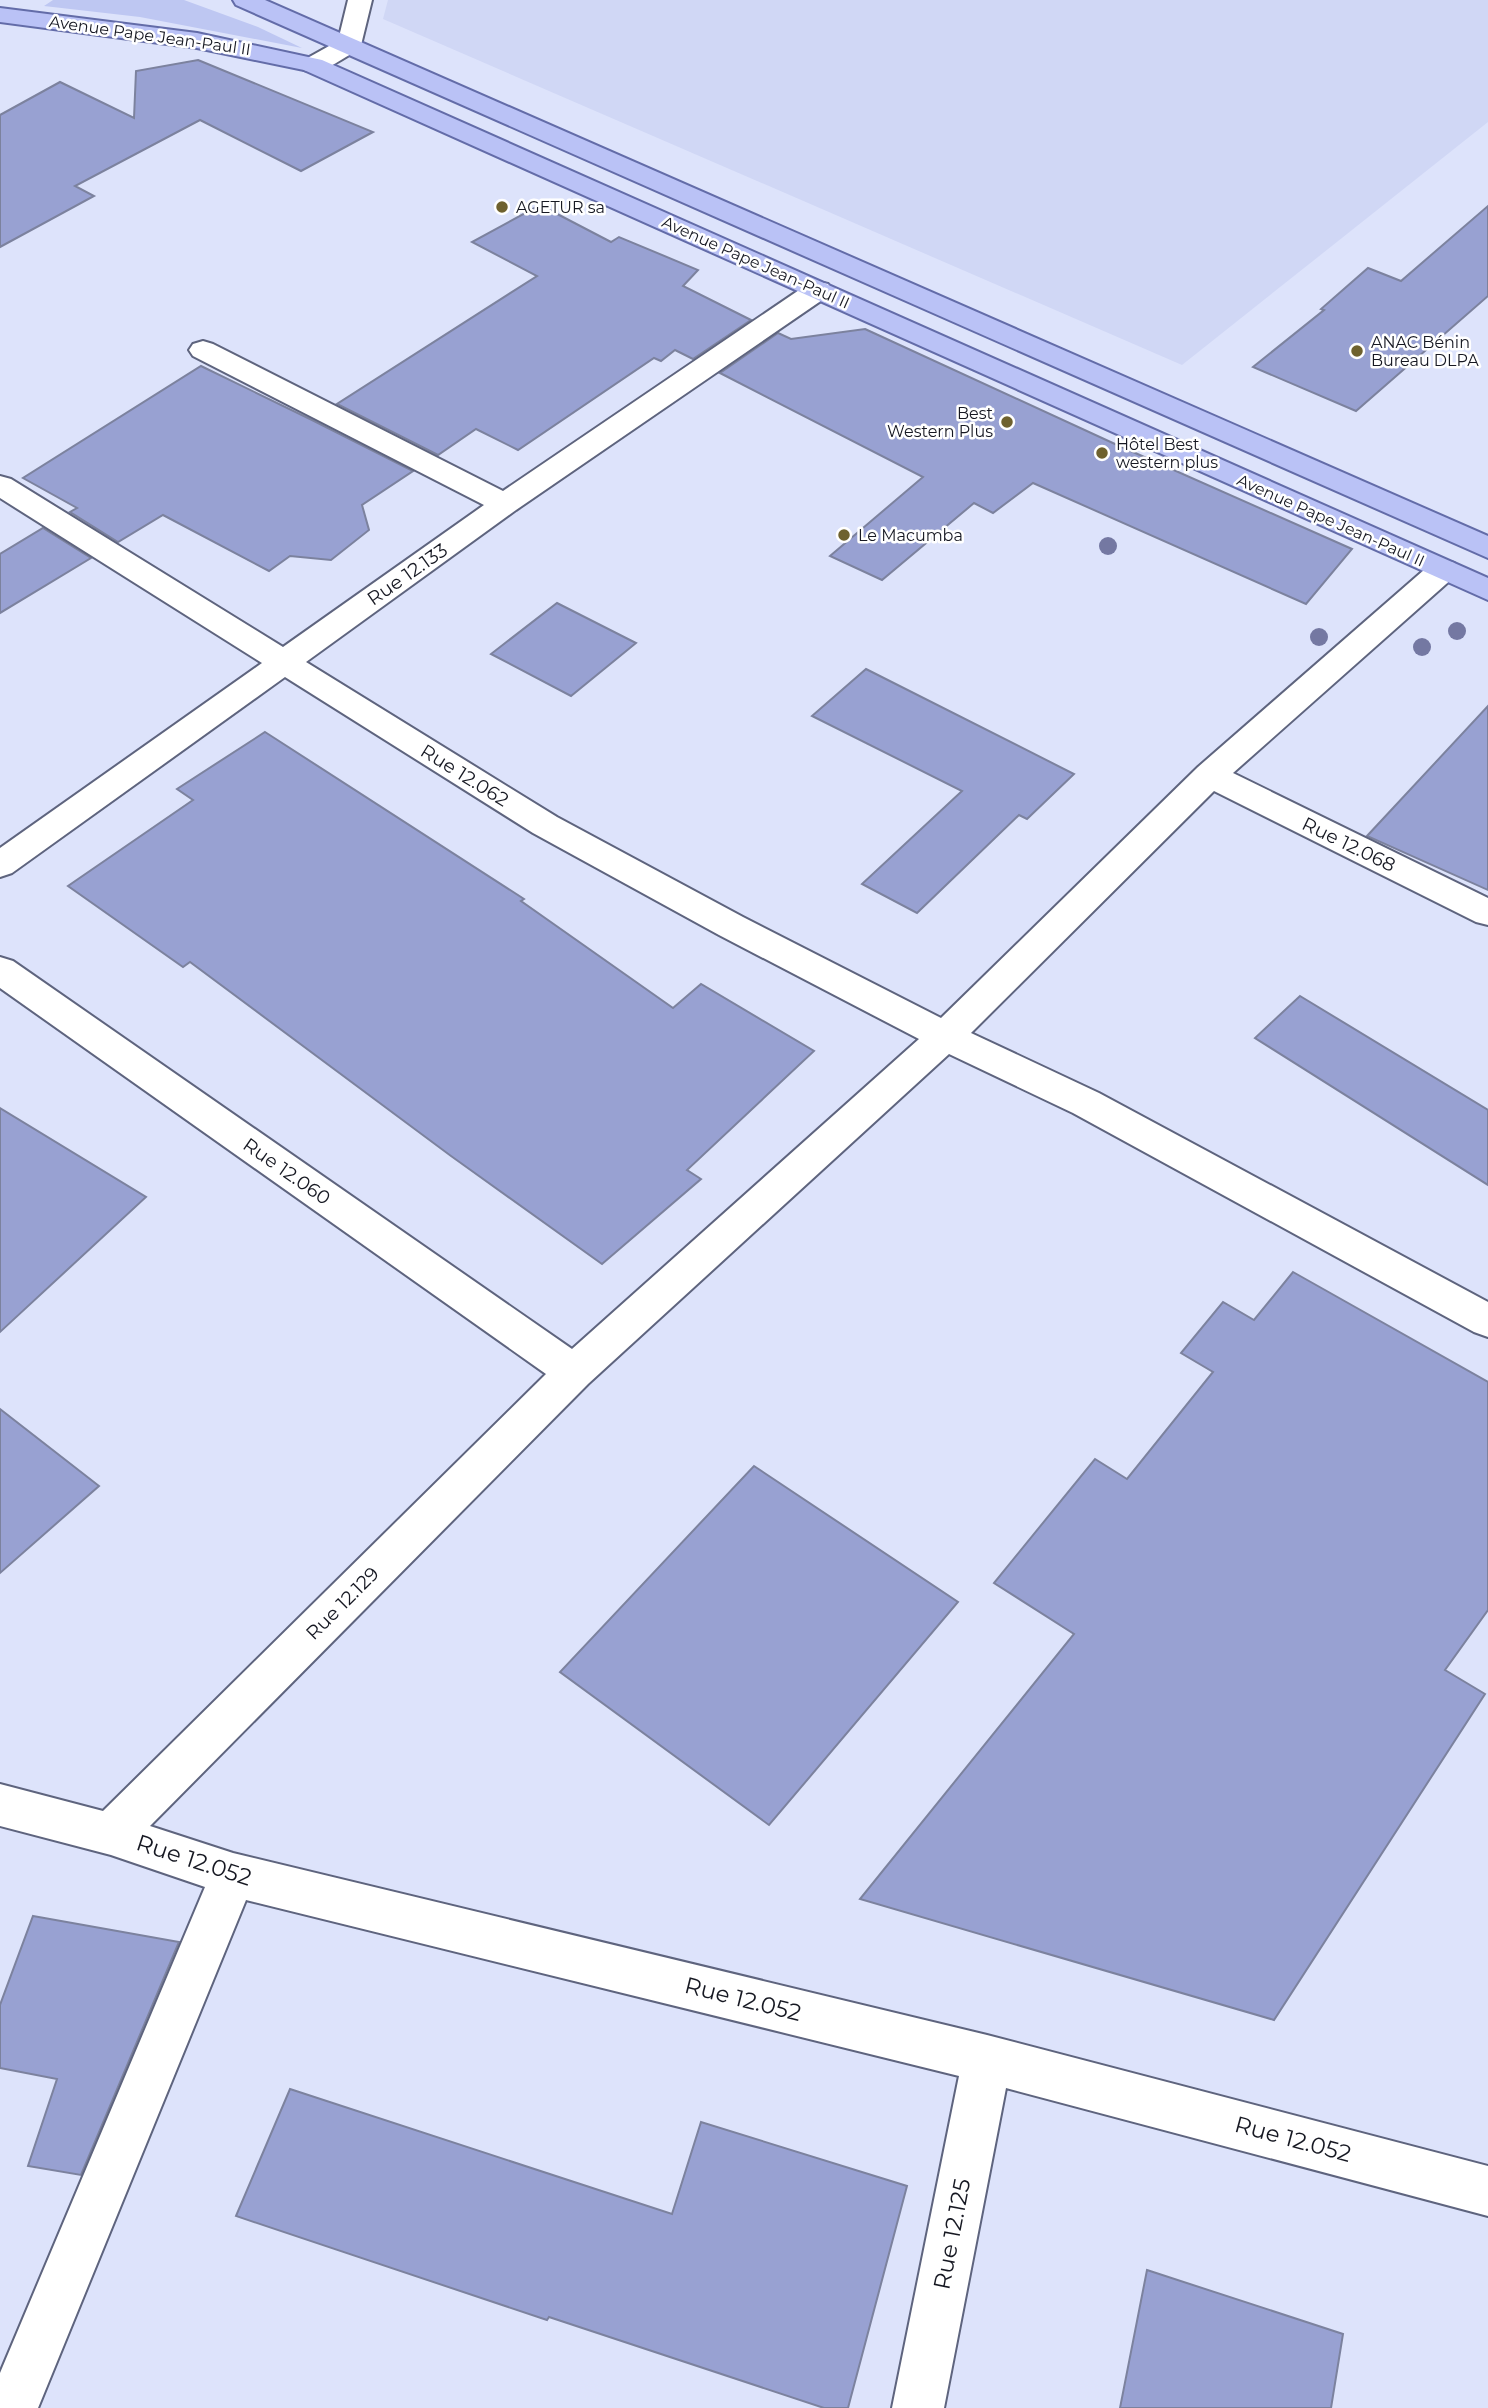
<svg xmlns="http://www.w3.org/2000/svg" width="1488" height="2408" font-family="Montserrat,sans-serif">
  <rect width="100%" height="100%" fill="#dde3fb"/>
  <!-- built -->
  <polygon fill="#d0d7f5" points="388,0 1488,0 1488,122 1182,365 383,19"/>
  <!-- green -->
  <polygon fill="#bec7f2" points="53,0 184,0 258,27 302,48 140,17 44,6"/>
  <!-- building -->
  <g fill="#98a1d2" stroke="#7c829e" stroke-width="2">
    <polygon points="198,60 373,132 301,171 200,120 75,186 94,196 0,247 0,115 60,82 134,118 136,71"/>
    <polygon points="540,205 611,242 619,237 698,270 683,286 751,320 693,359 675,350 661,361 654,358 518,450 476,429 438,455 337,404 537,276 472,242"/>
    <polygon points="1488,206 1488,296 1356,411 1253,367 1324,310 1321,309 1368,268 1401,281"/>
    <polygon points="865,329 1115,444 1352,549 1306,604 1033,483 993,513 974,503 882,580 830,556 923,477 720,373 778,333 791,339"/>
    <polygon points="201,366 312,420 413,471 362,505 369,530 331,560 290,556 269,571 163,515 118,542 70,512 77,508 23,478"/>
    <polygon points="43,528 91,558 0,613 0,554"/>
    <polygon points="557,603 636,643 571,696 491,654"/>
    <polygon points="866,669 1074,774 1027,819 1019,815 917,913 862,884 962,791 812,716"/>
    <polygon points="1488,706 1488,890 1367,836"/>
    <polygon points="265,732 524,899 521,901 673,1008 701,984 814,1051 687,1170 701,1179 602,1264 451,1156 190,962 183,967 68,886 193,800 177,789"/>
    <polygon points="1300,996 1488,1110 1488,1185 1255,1038"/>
    <polygon points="0,1108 146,1197 0,1332"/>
    <polygon points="1293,1272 1488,1382 1488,1610 1445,1670 1485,1694 1274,2020 860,1899 1074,1634 994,1583 1095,1459 1127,1479 1213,1372 1181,1353 1223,1302 1254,1320"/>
    <polygon points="0,1409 99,1486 0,1573"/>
    <polygon points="754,1466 958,1602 769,1825 560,1672"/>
    <polygon points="33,1916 179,1942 81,2175 28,2166 57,2079 0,2068 0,2005"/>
    <polygon points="290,2089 672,2214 701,2122 907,2186 848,2408 824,2408 549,2317 547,2320 236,2216"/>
    <polygon points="1147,2270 1343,2334 1331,2408 1120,2408"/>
  </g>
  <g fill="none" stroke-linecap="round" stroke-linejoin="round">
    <!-- minor casing -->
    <g stroke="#5e647e" stroke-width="4">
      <g id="minor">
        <path d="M348,0h24l-11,45 -3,5c-17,9 -35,25 -54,20l-3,-5 3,-5 34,-19z"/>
        <polygon points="818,282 828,284 832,290 828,296 516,510 306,662 557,817 743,917 941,1018 1198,767 1432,563 1443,560 1454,563 1458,570 1454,577 1233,773 1488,898 1488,925 1476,922 1214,791 971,1033 1099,1093 1488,1302 1488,1337 1474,1332 1073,1113 949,1054 588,1384 150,1826 233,1853 987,2035 1488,2166 1488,2216 1006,2088 944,2408 892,2408 959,2076 246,1900 38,2408 0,2408 0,2373 205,1887 111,1855 0,1826 0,1784 103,1811 546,1374 0,988 0,957 13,961 572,1349 919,1039 719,935 533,833 285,677 12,873 0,877 0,848 262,663 0,498 0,476 11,479 283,647 484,505 193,356 189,350 193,344 203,341 213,344 503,491 808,284"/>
      </g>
    </g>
    <!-- primary casing -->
    <g stroke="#636ca8" stroke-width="4">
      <g id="primary">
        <polygon points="233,0 265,0 1488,536 1488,558 236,5"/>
        <polygon points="0,8 197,33 322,60 1488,578 1488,600 304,70 197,48 0,22"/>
      </g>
    </g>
    <!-- minor -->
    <use href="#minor" fill="#fff" fill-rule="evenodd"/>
    <!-- primary -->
    <use href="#primary" fill="#bac2f6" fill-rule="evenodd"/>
  </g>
  <!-- trees -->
  <g fill="#7478a2">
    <circle cx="1108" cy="546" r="9"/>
    <circle cx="1457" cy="631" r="9"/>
    <circle cx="1319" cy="637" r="9"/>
    <circle cx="1422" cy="647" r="9"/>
  </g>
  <!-- markers -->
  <g fill="#6e612e" stroke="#fff" stroke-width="2.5">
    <circle cx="502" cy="207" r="7"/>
    <circle cx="1357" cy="351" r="7"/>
    <circle cx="1007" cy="422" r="7"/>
    <circle cx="1102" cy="453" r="7"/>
    <circle cx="844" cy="535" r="7"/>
  </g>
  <g text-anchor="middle" stroke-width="5" stroke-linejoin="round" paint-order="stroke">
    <!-- far-street labels -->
    <g font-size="16" fill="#161822" stroke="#fff">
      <text transform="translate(150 35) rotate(8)" y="6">Avenue Pape Jean-Paul II</text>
      <text transform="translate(756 262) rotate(24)" y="6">Avenue Pape Jean-Paul II</text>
      <text transform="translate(1331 520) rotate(24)" y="6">Avenue Pape Jean-Paul II</text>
    </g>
    <!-- far-poi labels -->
    <g font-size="16" fill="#161822" stroke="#fff" text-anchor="start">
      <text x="516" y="213">AGETUR sa</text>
      <text x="1371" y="348">ANAC Bénin<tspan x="1371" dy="18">Bureau DLPA</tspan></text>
      <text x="993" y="419" text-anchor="end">Best<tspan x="993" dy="18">Western Plus</tspan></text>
      <text x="1116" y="450">Hôtel Best<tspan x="1116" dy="18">western plus</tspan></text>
      <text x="858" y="541">Le Macumba</text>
    </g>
    <!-- street labels -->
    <g font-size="19" fill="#161822" stroke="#fff">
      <text transform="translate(407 574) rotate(-35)" y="7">Rue 12.133</text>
      <text transform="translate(465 775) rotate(32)" y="7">Rue 12.062</text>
      <text transform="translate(1349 844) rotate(26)" y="7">Rue 12.068</text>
      <text transform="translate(287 1171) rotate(35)" y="7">Rue 12.060</text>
      <text transform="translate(342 1603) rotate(-45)" y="7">Rue 12.129</text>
    </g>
    <!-- near-street labels -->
    <g font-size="23" fill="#161822" stroke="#fff">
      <text transform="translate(194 1860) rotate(18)" y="8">Rue 12.052</text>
      <text transform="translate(743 1999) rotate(14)" y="8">Rue 12.052</text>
      <text transform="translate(1293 2139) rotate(15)" y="8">Rue 12.052</text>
      <text transform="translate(952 2234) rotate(-79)" y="8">Rue 12.125</text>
    </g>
  </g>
</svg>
